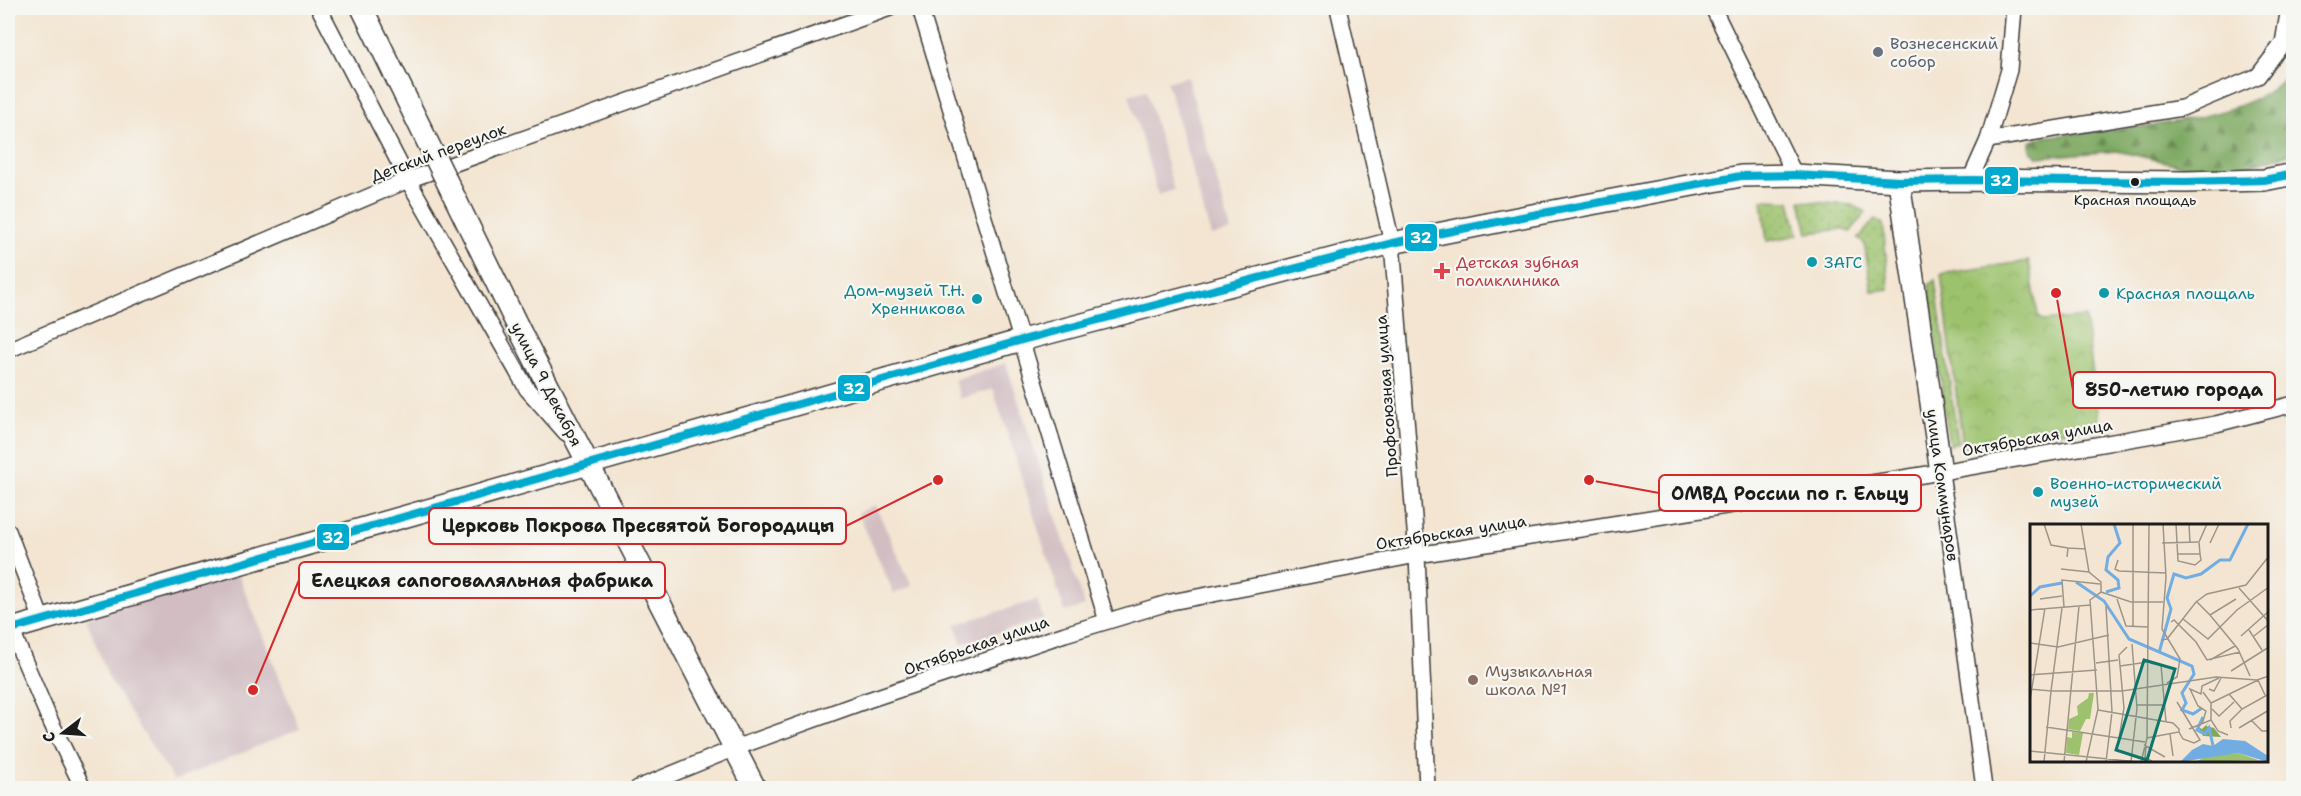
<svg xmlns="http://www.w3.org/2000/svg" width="2301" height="796" font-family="'Shantell Sans',sans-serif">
  <defs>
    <pattern id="grass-dots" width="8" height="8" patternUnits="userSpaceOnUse" patternTransform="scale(1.5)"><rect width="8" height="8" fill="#9cc26d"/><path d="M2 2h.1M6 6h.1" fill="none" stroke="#86a65e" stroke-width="1.8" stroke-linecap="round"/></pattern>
    <pattern id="forest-firs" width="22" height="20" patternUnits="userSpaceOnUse" patternTransform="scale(1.5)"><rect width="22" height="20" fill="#7da860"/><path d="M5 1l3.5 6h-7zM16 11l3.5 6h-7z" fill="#66884e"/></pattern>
    <pattern id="park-crowns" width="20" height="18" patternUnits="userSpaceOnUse" patternTransform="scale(1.5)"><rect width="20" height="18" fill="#9cc26d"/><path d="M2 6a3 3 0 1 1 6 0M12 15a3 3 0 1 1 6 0" fill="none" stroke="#86a65e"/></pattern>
  </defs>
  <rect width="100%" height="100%" fill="#f6f6f2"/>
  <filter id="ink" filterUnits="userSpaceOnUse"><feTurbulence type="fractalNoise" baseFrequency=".0167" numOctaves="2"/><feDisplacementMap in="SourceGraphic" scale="12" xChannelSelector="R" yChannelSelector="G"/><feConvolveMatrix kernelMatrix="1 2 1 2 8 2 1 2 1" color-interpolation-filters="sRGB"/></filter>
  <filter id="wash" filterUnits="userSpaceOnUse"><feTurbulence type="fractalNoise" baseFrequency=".008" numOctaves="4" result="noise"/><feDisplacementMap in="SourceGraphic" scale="24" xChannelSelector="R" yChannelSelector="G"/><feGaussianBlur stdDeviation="1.35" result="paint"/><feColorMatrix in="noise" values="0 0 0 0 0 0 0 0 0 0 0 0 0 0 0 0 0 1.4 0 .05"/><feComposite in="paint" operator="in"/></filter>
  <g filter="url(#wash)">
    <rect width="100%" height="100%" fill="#f3e5d1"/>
    <!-- industrial -->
    <g fill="#d2bec2">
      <polygon points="1187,76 1231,231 1211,236 1167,82"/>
      <polygon points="1146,90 1174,190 1158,195 1129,95"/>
      <polygon points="1006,363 1085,606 1065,612 993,389 960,399 954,380"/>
      <polygon points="875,505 912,586 894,594 858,513"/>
      <polygon points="237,571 300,729 174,781 109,679 86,618"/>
      <polygon points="1037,600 1043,619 961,644 956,624"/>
    </g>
    <!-- grass -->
    <g fill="url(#grass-dots)" stroke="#5c6f44" stroke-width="1.5">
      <polygon points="1762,200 1790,201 1798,235 1767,241"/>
      <polygon points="1800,201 1852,205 1866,212 1850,232 1842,229 1808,233"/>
      <polygon points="1875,219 1883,224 1889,289 1872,291 1864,243 1858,239"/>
      <polygon points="1935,280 1958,442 1949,445 1929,285"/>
    </g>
    <!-- forest -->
    <path fill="url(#forest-firs)" stroke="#4c623e" stroke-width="1.5" d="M2293,68v85l-61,17 -53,-5 -62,-14 -79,6 -8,-6v-9l12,-5c66,-8 178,-11 232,-49 7,-5 13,-14 19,-20z"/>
    <!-- park -->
    <polygon fill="url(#park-crowns)" stroke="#5c6f44" stroke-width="1.5" points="2029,261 2038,316 2043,321 2085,317 2100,426 1963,447 1941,274"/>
  </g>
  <g filter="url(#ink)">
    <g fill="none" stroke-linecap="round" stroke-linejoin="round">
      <!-- street casing -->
      <g stroke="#3c3a37" stroke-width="18">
        <g id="street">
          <polyline points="319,8 408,180 527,389 566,433"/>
          <polyline points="920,8 1107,621"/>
          <polyline points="1338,8 1392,243 1417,555 1427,788"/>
          <polyline points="1713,8 1795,175"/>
          <polyline points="1988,140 2182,108 2258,76 2283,43 2289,8"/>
          <polyline points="1970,180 1988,140 2009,70 2014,8"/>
          <polyline points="8,350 408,180 890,8"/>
          <polyline points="1941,472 1984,788"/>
          <polyline points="8,531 42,620"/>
          <polyline points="11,629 48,716 83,788"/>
          <polyline points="638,788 735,748 868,700 1065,634 1171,602 1417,555 1941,472 2216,424 2294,404"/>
        </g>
      </g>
      <!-- secondary casing -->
      <g stroke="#3c3a37" stroke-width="24">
        <g id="secondary">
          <polyline points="1899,181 1941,472"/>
          <polyline points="521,333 755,788"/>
          <polyline points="8,630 1022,340 1392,243 1527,216 1741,176 1795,175 1899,181 1970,180 2186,182 2264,180 2294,174"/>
        </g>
      </g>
      <!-- street -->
      <use href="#street" stroke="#fff" stroke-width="15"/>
      <!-- secondary -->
      <use href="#secondary" stroke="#fff" stroke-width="21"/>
      <!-- secondary-bridge casing -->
      <g stroke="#3c3a37" stroke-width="24" stroke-linecap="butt">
        <polyline id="secondary-bridge" points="362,8 521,333"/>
      </g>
      <!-- secondary-bridge -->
      <use href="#secondary-bridge" stroke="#fff" stroke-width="21"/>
      <!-- bus-1 casing -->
      <g stroke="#f6f6f2" stroke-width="12">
        <polyline id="bus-1" points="8,630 1022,340 1392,243 1527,216 1741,176 1795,175 1899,181 1970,180 2186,182 2264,180 2294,174"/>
      </g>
      <!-- bus-1 -->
      <use href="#bus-1" stroke="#00a9ce" stroke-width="8"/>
    </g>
  </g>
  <!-- markers -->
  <circle fill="#6b7280" stroke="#f6f6f2" stroke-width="2" cx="1878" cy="52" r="6"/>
  <circle fill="#1c1c1c" stroke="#f6f6f2" stroke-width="2" cx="2135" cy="182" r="5"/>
  <g fill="#0f9aa8" stroke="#f6f6f2" stroke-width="2">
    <circle cx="1812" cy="262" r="6"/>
    <circle cx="2104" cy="293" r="6"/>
    <circle cx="977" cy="299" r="6"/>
    <circle cx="2038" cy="492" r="6"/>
  </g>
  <path fill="#e0444e" stroke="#f6f6f2" stroke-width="2" d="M1439 262h6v6h6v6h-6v6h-6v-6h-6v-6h6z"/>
  <circle fill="#8d6e63" stroke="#f6f6f2" stroke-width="2" cx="1473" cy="680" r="6"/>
  <g text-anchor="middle" stroke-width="4.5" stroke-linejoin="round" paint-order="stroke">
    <!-- bus labels -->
    <g font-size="14" fill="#1c1c1c" stroke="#f6f6f2">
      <text x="2135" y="205">Красная площадь</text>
    </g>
    <!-- worship labels -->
    <g font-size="16" fill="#5b616d" stroke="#f6f6f2" text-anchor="start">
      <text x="1890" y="49">Вознесенский<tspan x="1890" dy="18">собор</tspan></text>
    </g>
    <!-- street labels -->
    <g font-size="16" fill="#1c1c1c" stroke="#f6f6f2">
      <text transform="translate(438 152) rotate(-20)" y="6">Детский переулок</text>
      <text transform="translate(547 384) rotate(63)" y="6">улица 9 Декабря</text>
      <text transform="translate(1386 396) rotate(-94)" y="6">Профсоюзная улица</text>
      <text transform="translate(2037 437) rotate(-10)" y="6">Октябрьская улица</text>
      <text transform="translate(1943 485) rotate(82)" y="6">улица Коммунаров</text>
      <text transform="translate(1451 532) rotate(-9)" y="6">Октябрьская улица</text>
      <text transform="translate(976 645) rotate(-19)" y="6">Октябрьская улица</text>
    </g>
    <!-- health labels -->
    <g font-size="16" fill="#be3a42" stroke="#f6f6f2" text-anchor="start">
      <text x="1456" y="268">Детская зубная<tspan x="1456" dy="18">поликлиника</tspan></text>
    </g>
    <!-- culture labels -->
    <g font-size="16" fill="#0d838f" stroke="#f6f6f2" text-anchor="start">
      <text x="1824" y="268">ЗАГС</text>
      <text x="965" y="296" text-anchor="end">Дом-музей Т.Н.<tspan x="965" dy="18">Хренникова</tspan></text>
      <text x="2116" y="299">Красная площаль</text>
      <text x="2050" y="489">Военно-исторический<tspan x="2050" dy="18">музей</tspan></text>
    </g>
    <!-- education labels -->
    <g font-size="16" fill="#785e54" stroke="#f6f6f2" text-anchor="start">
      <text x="1485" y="677">Музыкальная<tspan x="1485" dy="18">школа №1</tspan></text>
    </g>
  </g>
  <!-- overview -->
  <g transform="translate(2030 524)">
    <rect width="238" height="238" fill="#f3e5d1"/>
    <path d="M208,229l20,7 -62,2 10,-6z" fill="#9cc26d"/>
    <path d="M179,198l-3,4 8,2 7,9 -18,-1 -5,-9 4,2z" fill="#7da860"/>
    <path d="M59,169h5l-4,26h-4l-6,12 -12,-2 1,-10 9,-4 -1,-9 11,-8zM42,208l11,1 -4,22 -13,-2 1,-16 5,1z" fill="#9cc26d"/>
    <path d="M193,215l22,2 23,15v6l-30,-9 -58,9 12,-12 11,-6 10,2z" fill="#71ade2"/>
    <path fill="none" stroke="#71ade2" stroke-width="3" d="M46,58l28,19 25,38 63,27 2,8 -12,19 4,10 -4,7 11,4 9,-6M76,68l13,-4 -1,-8 -12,-10 2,-13 12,-14 -6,-19M0,72l10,-9 22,-4M129,129l12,-44 -4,-11 7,-24 12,4 15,-4 19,-14h10l18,-36M173,193l-6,13 8,4 4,-6 5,22"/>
    <path fill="none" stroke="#9d9589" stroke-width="1.5" d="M14,0l7,21 17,3M51,0l8,48 12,10v10l-11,8 8,109 -12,53M133,0l3,53 -4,52 18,30 -3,18 -10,6M146,0l2,37 17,4 6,-5 -1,-6M159,0l1,19M132,19l36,-1M180,19l9,-19M147,30h23l-1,-12 8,-18M37,33l1,-9 18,1M88,36l-3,9 4,2 47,2M31,45l28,3M209,64l30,34M71,68l30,10h32M10,75l22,-3M87,75l9,27 22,1M167,78l13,13 26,-16M76,82l6,106 -6,50M34,83l-2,-27 38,4M0,86l61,-5M180,91l28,34 12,27M153,95l25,20 29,-29 32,-23M141,98l3,-2 22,22 11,18 33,-8M103,102v-102M219,106l13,20M211,112l28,-25M224,112l15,-12M131,116l6,-1 29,-37 11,-8 39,-9 23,-29M0,119l28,4 51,-12M180,136l25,-14M66,139l22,-3M120,139l11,2 5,57M90,142l28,-4M201,147l38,-24M0,151l67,-5M0,165l21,2 11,-83M179,165l5,2 7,-13M199,170l13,15M0,176l15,-92M147,178l23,38 -6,3 -11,-4 -4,-7M181,179l47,-23 7,15M107,181h27M182,185l7,7 15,-14M68,186l75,13 6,6v3l-32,6 -6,24M181,196l7,11 10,4M221,196l11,11h7M172,200l4,-13 -8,-5 -8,-17 11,5 1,-8 17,-8M16,203l99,15M201,204l-1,-7 12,-12 27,-15M209,204l30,-18M159,205l22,-9v-17l-8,-11M140,210l3,22M89,214l5,-30 -5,-53 8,-8M117,214l2,-214M114,221l21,12M116,222l-1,11 8,5M0,227l108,11M14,238l7,-71h71l94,-14 41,3 12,-4M34,238l15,-156M101,238l6,-54 -5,-64M194,238h23"/>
    <path fill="#0f766e" fill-opacity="0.15" stroke="#0f766e" stroke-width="3" d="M114,136l31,9 -28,91 -31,-10z"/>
    <rect width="238" height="238" fill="none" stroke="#1c1c1c" stroke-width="3"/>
  </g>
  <!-- callouts -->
  <path fill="none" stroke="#d62828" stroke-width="2" d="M2056 293L2073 390M1589 480L1659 493M938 480L846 526M253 690L299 580"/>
  <g fill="#d62828" stroke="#f6f6f2" stroke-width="2">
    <circle cx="2056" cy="293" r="6"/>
    <circle cx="1589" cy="480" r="6"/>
    <circle cx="938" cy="480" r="6"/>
    <circle cx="253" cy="690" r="6"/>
  </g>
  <g fill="#f6f6f2" stroke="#d62828" stroke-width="2">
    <rect x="2073" y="372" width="202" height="36" rx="6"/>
    <rect x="1659" y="475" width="262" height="36" rx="6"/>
    <rect x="429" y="508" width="417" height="36" rx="6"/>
    <rect x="299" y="562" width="366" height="36" rx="6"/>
  </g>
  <g font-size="18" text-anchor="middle" font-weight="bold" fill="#1c1c1c">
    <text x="2174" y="396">850-летию города</text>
    <text x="1790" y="500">ОМВД России по г. Ельцу</text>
    <text x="638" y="532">Церковь Покрова Пресвятой Богородицы</text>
    <text x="482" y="587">Елецкая сапоговаляльная фабрика</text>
  </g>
  <g stroke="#f6f6f2" stroke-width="2">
    <rect x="1984" y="166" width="35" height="29" rx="6" fill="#00a9ce"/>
    <rect x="1404" y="223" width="34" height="29" rx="6" fill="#00a9ce"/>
    <rect x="837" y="374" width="34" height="28" rx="6" fill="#00a9ce"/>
    <rect x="316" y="523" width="34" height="28" rx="6" fill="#00a9ce"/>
  </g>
  <g font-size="16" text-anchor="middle" font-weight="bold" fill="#fff">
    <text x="2001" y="186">32</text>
    <text x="1421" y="243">32</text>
    <text x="854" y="394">32</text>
    <text x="333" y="543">32</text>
  </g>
  <!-- margin -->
  <rect width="2301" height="796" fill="none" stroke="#f6f6f2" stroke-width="30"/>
  <!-- north arrow -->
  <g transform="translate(63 733) rotate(253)" stroke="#f6f6f2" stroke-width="4.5" paint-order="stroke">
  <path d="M0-4.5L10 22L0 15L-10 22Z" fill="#1c1c1c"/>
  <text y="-9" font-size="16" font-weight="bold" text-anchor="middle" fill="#1c1c1c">С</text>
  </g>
</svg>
